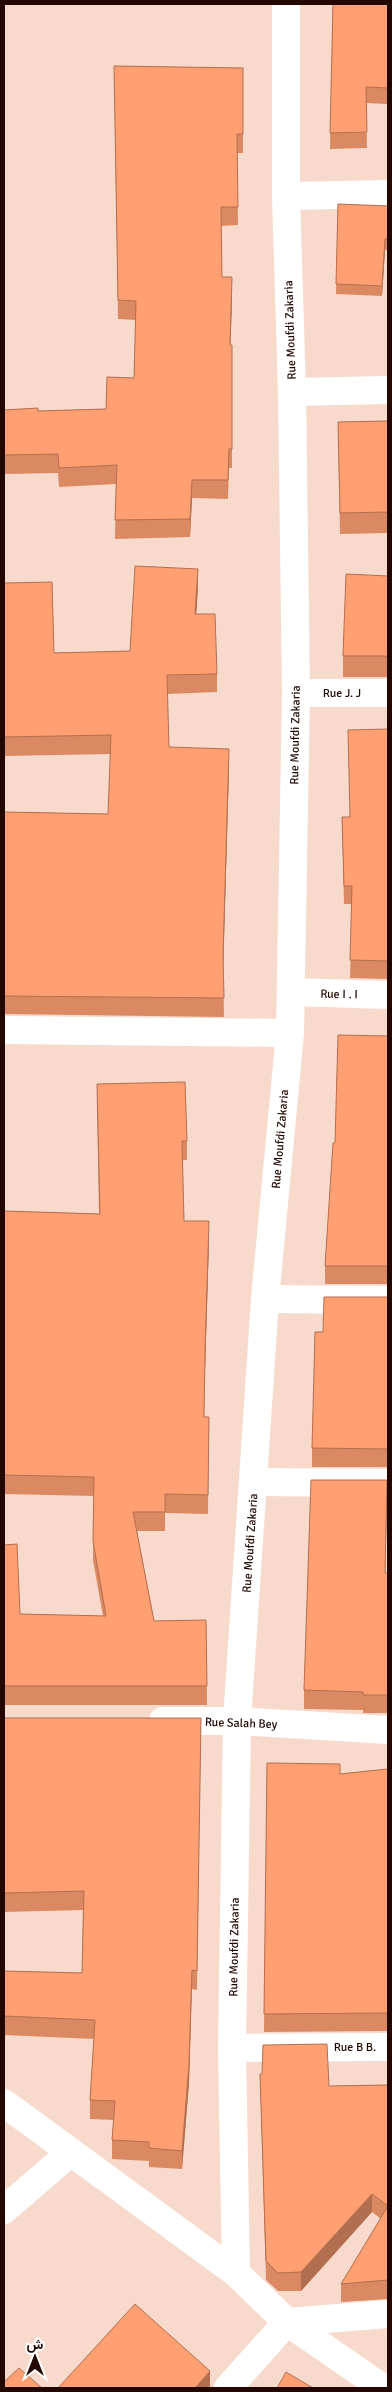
<svg xmlns="http://www.w3.org/2000/svg" width="392" height="2392" font-family="Signika,Vazirmatn,sans-serif">
  <rect width="100%" height="100%" fill="#f8dacc"/>
  <g fill="none" stroke-linecap="round" stroke-linejoin="round">
    <!-- street -->
    <g stroke="#fff" stroke-width="28">
      <polyline points="286,196 388,194"/>
      <polyline points="292,392 388,390"/>
      <polyline points="296,693 388,693"/>
      <polyline points="291,992 388,995"/>
      <polyline points="4,1030 290,1033"/>
      <polyline points="265,1299 388,1300"/>
      <polyline points="254,1482 388,1483"/>
      <polyline points="163,1721 237,1721 388,1730"/>
      <polyline points="232,2048 388,2047"/>
      <polyline points="4,2210 71,2152"/>
      <polyline points="236,2273 232,2048 237,1721 265,1299 290,1033 296,693 292,392 286,196 286,4"/>
      <polyline points="228,2388 287,2322 388,2314"/>
    </g>
    <!-- secondary -->
    <polyline stroke="#fff" stroke-width="28" points="4,2103 236,2273 287,2322 383,2388"/>
  </g>
  <!-- wall -->
  <g fill="#db8962">
    <polygon points="333,4 388,4 388,104 366,103 367,148 330,149"/>
    <polygon points="114,66 243,68 243,153 237,153 238,225 221,226 222,277 232,296 230,345 232,345 232,468 229,468 228,499 192,498 190,537 115,539 116,484 59,487 58,473 4,474 4,410 38,411 106,409 134,378 136,320 118,319"/>
    <polygon points="338,204 388,206 388,250 385,250 382,296 336,294"/>
    <polygon points="388,421 388,533 340,534 338,422"/>
    <polygon points="388,576 388,677 343,677 343,656"/>
    <polygon points="4,583 54,653 130,651 198,588 196,614 217,674 217,692 167,694 169,747 229,768 223,964 224,1017 4,1014 4,812 108,814 111,754 4,756"/>
    <polygon points="388,729 388,979 350,978 352,904 344,904 342,817 349,817"/>
    <polygon points="388,1036 388,1284 325,1284 325,1266 335,1143"/>
    <polygon points="97,1103 187,1141 187,1160 182,1160 184,1221 209,1240 205,1371 204,1417 209,1417 208,1514 165,1513 165,1531 137,1531 154,1621 206,1620 207,1705 4,1705 4,1545 20,1614 103,1616 93,1560 94,1496 4,1494 4,1211 99,1214"/>
    <polygon points="388,1297 388,1467 312,1467 312,1448 323,1332"/>
    <polygon points="387,1499 385,1573 388,1573 388,1713 363,1713 363,1710 304,1709 304,1690"/>
    <polygon points="4,1718 201,1718 197,1990 192,1989 189,2083 182,2169 149,2167 149,2161 112,2159 112,2140 114,2120 90,2119 90,2100 94,2039 4,2035 4,1971 82,1973 83,1910 4,1912"/>
    <polygon points="267,1763 340,1774 388,1769 388,2031 264,2032"/>
    <polygon points="260,2074 329,2086 388,2085 388,2299 341,2302 341,2284 381,2219 372,2212 301,2291 278,2291 266,2280"/>
  </g>
  <!-- shaded-wall -->
  <g fill="#b26f50">
    <polygon points="385,239 385,250 382,296 382,286"/>
    <polygon points="232,277 232,296 230,364 230,345"/>
    <polygon points="192,480 192,498 190,537 190,519"/>
    <polygon points="198,569 198,588 195,633 195,614"/>
    <polygon points="229,749 229,768 223,974 223,956"/>
    <polygon points="209,1221 209,1240 205,1371 205,1352"/>
    <polygon points="387,1480 387,1499 385,1591 385,1573"/>
    <polygon points="192,1970 189,2083 182,2169 182,2151"/>
    <polygon points="372,2194 372,2212 301,2291 301,2272"/>
    <polygon points="210,2371 210,2388 195,2388"/>
  </g>
  <!-- building -->
  <g fill="#ff9f72" stroke="#b26f50">
    <polygon points="333,4 388,4 388,88 366,87 367,132 330,133"/>
    <polygon points="114,66 243,68 243,134 237,134 238,207 221,207 222,277 232,277 230,345 232,345 232,449 229,449 228,480 192,480 190,519 115,520 117,465 59,468 58,454 4,455 4,410 38,408 38,411 106,409 107,377 134,378 136,301 118,300"/>
    <polygon points="338,204 388,206 388,239 385,239 382,286 336,284"/>
    <polygon points="388,421 388,512 340,513 338,422"/>
    <polygon points="135,566 198,569 195,614 215,614 217,674 167,675 169,747 229,749 223,956 224,998 4,996 4,812 108,814 111,735 4,737 4,583 52,582 54,653 130,651"/>
    <polygon points="346,574 388,576 388,656 343,656"/>
    <polygon points="388,729 388,961 350,960 352,886 344,886 342,817 350,817 348,730"/>
    <polygon points="338,1035 388,1036 388,1266 325,1266 333,1143 335,1143"/>
    <polygon points="185,1082 187,1141 182,1141 184,1221 209,1221 205,1352 204,1417 209,1417 208,1495 165,1494 165,1512 133,1512 154,1621 206,1620 207,1686 4,1686 4,1545 17,1544 20,1614 106,1616 93,1541 94,1477 4,1475 4,1211 100,1214 97,1084"/>
    <polygon points="324,1297 388,1297 388,1449 312,1448 315,1332 323,1332"/>
    <polygon points="311,1480 387,1480 385,1573 388,1573 388,1695 363,1695 363,1692 304,1690"/>
    <polygon points="4,1718 201,1718 197,1971 192,1970 189,2064 182,2151 149,2148 149,2142 112,2140 115,2101 90,2100 95,2020 4,2016 4,1971 82,1973 84,1891 4,1893"/>
    <polygon points="267,1763 340,1764 340,1774 388,1769 388,2013 264,2014"/>
    <polygon points="327,2044 329,2086 388,2085 388,2206 372,2194 301,2272 278,2273 266,2261 260,2074 262,2074 263,2045"/>
    <polygon points="388,2206 388,2280 341,2284"/>
    <polygon points="135,2304 210,2371 195,2388 58,2388"/>
    <polygon points="19,2368 42,2388 4,2388 4,2382"/>
    <polygon points="286,2372 313,2388 277,2388"/>
  </g>
  <g text-anchor="middle" stroke-width="4.5" stroke-linejoin="round" paint-order="stroke">
    <!-- street labels -->
    <g font-size="12" fill="#220800" stroke="#fff">
      <text transform="translate(290 330) rotate(-92)" y="4">Rue Moufdi Zakaria</text>
      <text x="342" y="697">Rue J. J</text>
      <text transform="translate(295 735) rotate(-89)" y="4">Rue Moufdi Zakaria</text>
      <text transform="translate(339 994) rotate(1)" y="4">Rue I . I</text>
      <text transform="translate(280 1139) rotate(-85)" y="4">Rue Moufdi Zakaria</text>
      <text transform="translate(250 1543) rotate(-86)" y="4">Rue Moufdi Zakaria</text>
      <text transform="translate(241 1723) rotate(2)" y="4">Rue Salah Bey</text>
      <text transform="translate(234 1947) rotate(-89)" y="4">Rue Moufdi Zakaria</text>
      <text x="355" y="2051">Rue B B.</text>
    </g>
  </g>
  <!-- border -->
  <rect width="392" height="2392" fill="none" stroke="#220800" stroke-width="10"/>
  <!-- north arrow -->
  <g transform="translate(35 2357)" stroke="#ffffff" stroke-width="4" paint-order="stroke">
  <path d="M0-4L9 19L0 12L-9 19Z" fill="#220800"/>
  <text y="-8" font-size="14" font-weight="bold" text-anchor="middle" fill="#220800">ش</text>
  </g>
</svg>
